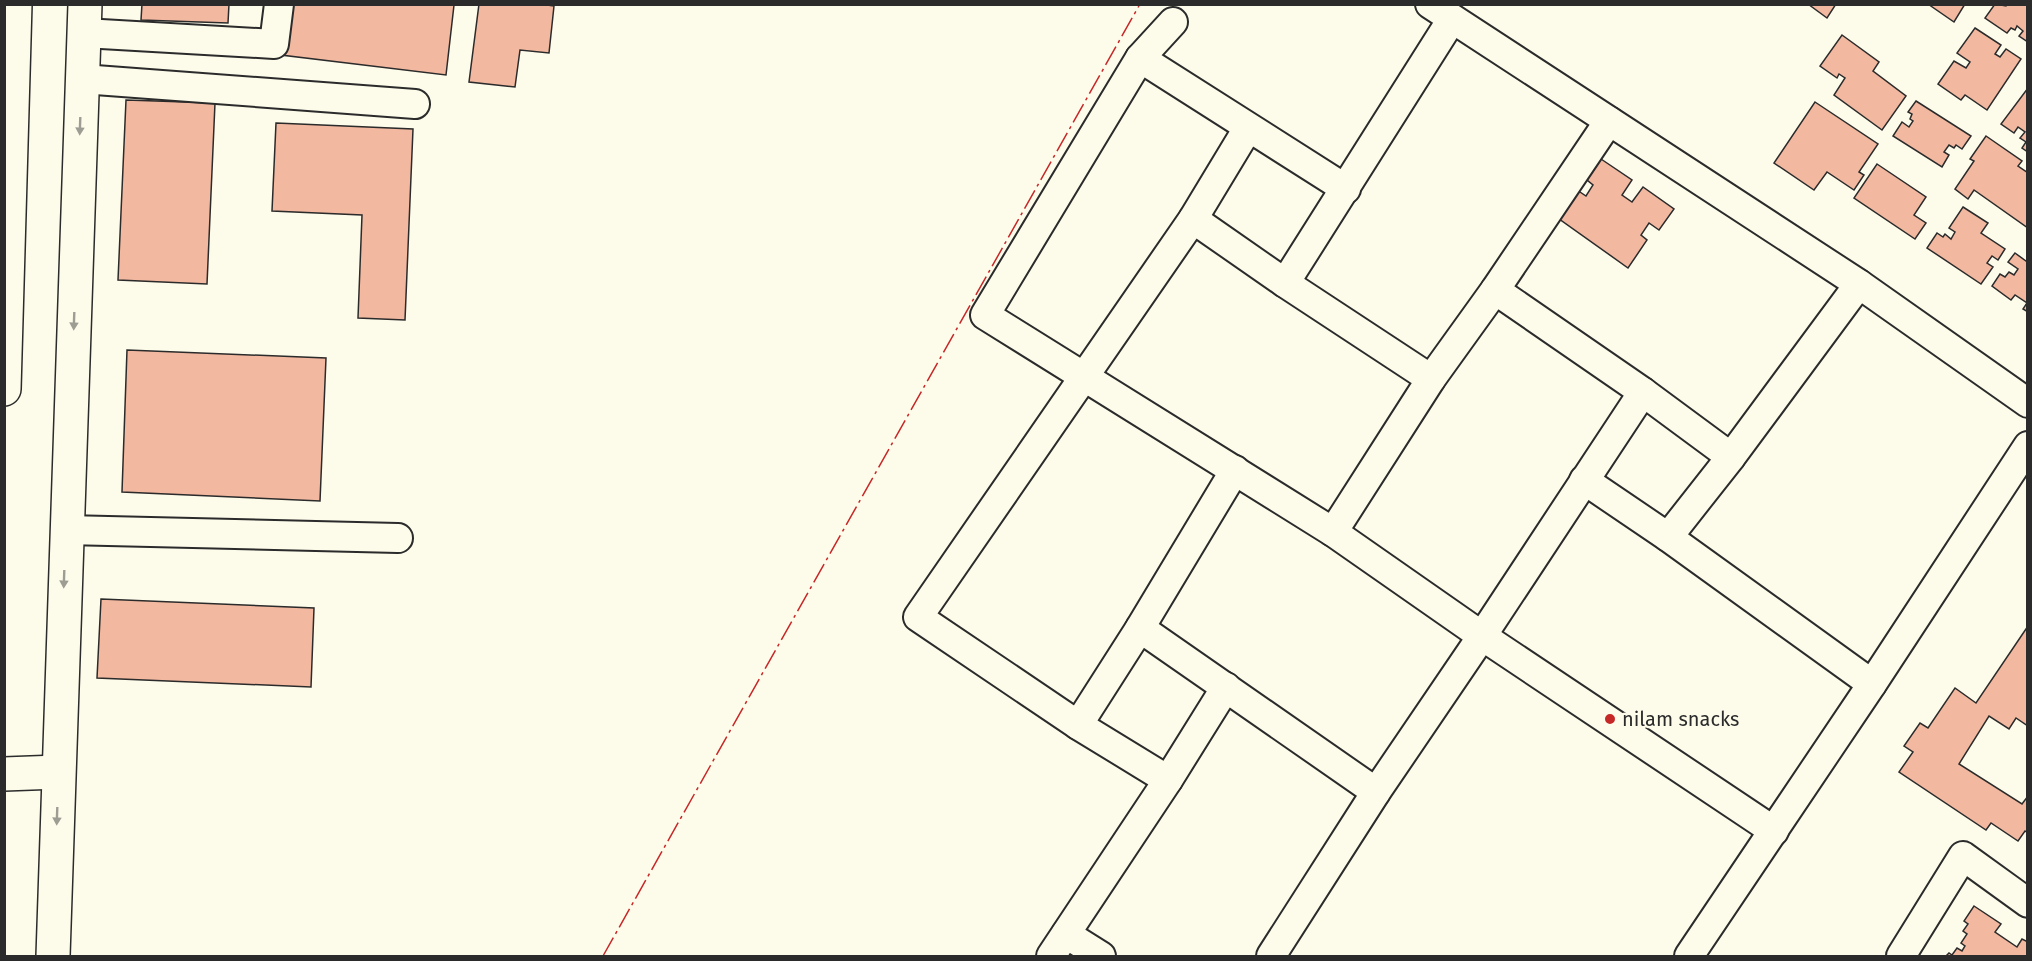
<svg xmlns="http://www.w3.org/2000/svg" width="2032" height="961" font-family="'Fira Sans',sans-serif">
  <rect width="100%" height="100%" fill="#fdfbea"/>
  <!-- building -->
  <g fill="#f2b8a0" stroke="#2b2b2b" stroke-width="1.5">
    <polygon points="142,4 229,4 228,23 141,20"/>
    <polygon points="287,4 454,5 446,75 281,55"/>
    <polygon points="479,4 540,4 554,6 549,53 520,50 515,87 469,82"/>
    <polygon points="1808,4 1836,4 1827,18"/>
    <polygon points="1928,4 1965,4 1954,22"/>
    <polygon points="1995,4 2006,6 2007,4 2028,4 2028,42 2019,36 2023,31 2017,26 2015,30 2011,28 2007,33 1985,18"/>
    <polygon points="1975,28 2001,45 1995,54 2000,57 2006,49 2021,59 1987,110 1965,95 1961,100 1938,84 1954,61 1966,68 1970,62 1957,53"/>
    <polygon points="1842,35 1879,62 1873,71 1906,96 1882,130 1834,95 1845,78 1839,74 1837,78 1820,66"/>
    <polygon points="2028,88 2028,152 2022,148 2026,142 2020,138 2025,132 2018,127 2014,133 2001,124"/>
    <polygon points="126,100 215,103 207,284 118,280"/>
    <polygon points="1916,101 1971,136 1962,149 1956,145 1954,148 1949,145 1944,152 1949,155 1942,167 1893,136 1902,122 1909,127 1913,121 1910,119 1912,114 1908,112"/>
    <polygon points="1815,102 1878,144 1859,172 1864,175 1854,190 1827,172 1814,190 1774,163"/>
    <polygon points="276,123 413,129 405,320 358,318 362,215 272,211"/>
    <polygon points="1986,136 2022,161 2018,166 2028,173 2028,228 1974,190 1968,199 1955,189 1974,161 1970,159"/>
    <polygon points="1601,159 1632,180 1622,195 1632,202 1643,187 1674,209 1659,230 1649,223 1641,235 1647,240 1628,268 1555,216 1574,188 1586,196 1593,185 1587,180"/>
    <polygon points="1877,164 1926,197 1914,215 1926,223 1915,239 1854,198"/>
    <polygon points="1963,207 1988,223 1981,233 2005,249 1998,260 1992,256 1987,263 1993,267 1981,284 1927,248 1937,233 1943,237 1945,234 1951,239 1955,232 1949,228"/>
    <polygon points="2015,253 2026,261 2028,259 2028,312 2023,309 2027,303 2015,295 2011,300 1992,286 2000,274 2005,277 2009,272 2014,275 2018,269 2008,262"/>
    <polygon points="127,350 326,358 320,501 122,492"/>
    <polygon points="101,599 314,608 311,687 97,678"/>
    <polygon points="2028,626 2028,726 2016,718 2009,729 1989,716 1959,764 2022,804 2028,796 2028,833 2025,831 2018,841 1991,823 1986,830 1899,772 1913,752 1904,746 1920,723 1928,728 1955,688 1976,703"/>
    <polygon points="1974,906 2001,924 1995,932 2017,947 2022,939 2028,942 2028,956 1946,956 1949,953 1952,955 1957,948 1962,951 1965,946 1961,943 1967,934 1963,931 1968,924 1964,921"/>
  </g>
  <g fill="none" stroke-linecap="round" stroke-linejoin="round">
    <!-- minor casing -->
    <g stroke="#2b2b2b" stroke-width="32">
      <g id="minor">
        <polyline points="1430,4 1859,284 2028,403"/>
        <polyline points="1173,22 1140,58 985,315 1333,532 1482,636 1774,831"/>
        <polyline points="84,33 274,44 279,4"/>
        <polyline points="1140,58 1346,189"/>
        <polyline points="82,79 415,104"/>
        <polyline points="1193,219 1285,283 1431,379"/>
        <polyline points="1285,283 1452,19"/>
        <polyline points="1495,290 1643,392 1731,457"/>
        <polyline points="1584,480 1668,537 1872,684"/>
        <polyline points="66,530 398,538"/>
        <polyline points="1333,532 1431,379 1495,290 1609,121"/>
        <polyline points="1668,537 1731,457 1859,284"/>
        <polyline points="1140,628 1376,792"/>
        <polyline points="1078,725 1140,628 1235,470"/>
        <polyline points="1168,780 1078,725 918,617 1193,219 1248,128"/>
        <polyline points="1066,934 1101,956"/>
        <polyline points="1051,956 1168,780 1226,687"/>
        <polyline points="1271,956 1376,792 1482,636 1643,392"/>
        <polyline points="1689,956 1872,684 2028,446"/>
        <polyline points="1901,956 1963,856 2028,903"/>
      </g>
    </g>
    <!-- tertiary casing -->
    <g stroke="#2b2b2b" stroke-width="36">
      <g id="tertiary">
        <polyline points="4,389 15,4"/>
        <polyline points="4,774 58,772"/>
        <polyline points="53,956 85,4"/>
      </g>
    </g>
    <!-- minor -->
    <use href="#minor" stroke="#fdfbea" stroke-width="28"/>
    <!-- tertiary -->
    <use href="#tertiary" stroke="#fdfbea" stroke-width="33"/>
    <!-- power -->
    <polyline stroke="#c62828" stroke-width="1.5" stroke-dasharray="21 4.5 3 4.5" stroke-linecap="butt" points="603,956 1140,4"/>
  </g>
  <!-- one-way arrows -->
  <defs><path id="oneway-solid" d="M-6-.8H1V-3.2L6.5 0L1 3.2V.8H-6Z" transform="scale(1.5)"/></defs>
  <g fill="#9e9d94">
    <use href="#oneway-solid" transform="translate(80 126) rotate(92)"/>
    <use href="#oneway-solid" transform="translate(74 321) rotate(92)"/>
    <use href="#oneway-solid" transform="translate(64 579) rotate(92)"/>
    <use href="#oneway-solid" transform="translate(57 816) rotate(92)"/>
  </g>
  <!-- markers -->
  <circle fill="#c62828" stroke="#fdfbea" stroke-width="2" cx="1610" cy="719" r="6"/>
  <g text-anchor="middle" stroke-width="4.5" stroke-linejoin="round" paint-order="stroke">
    <!-- poi labels -->
    <g font-size="20" fill="#2b2b2b" stroke="#fdfbea" text-anchor="start">
      <text x="1622" y="726">nilam snacks</text>
    </g>
  </g>
  <!-- border -->
  <rect width="2032" height="961" fill="none" stroke="#2b2b2b" stroke-width="12"/>
</svg>
